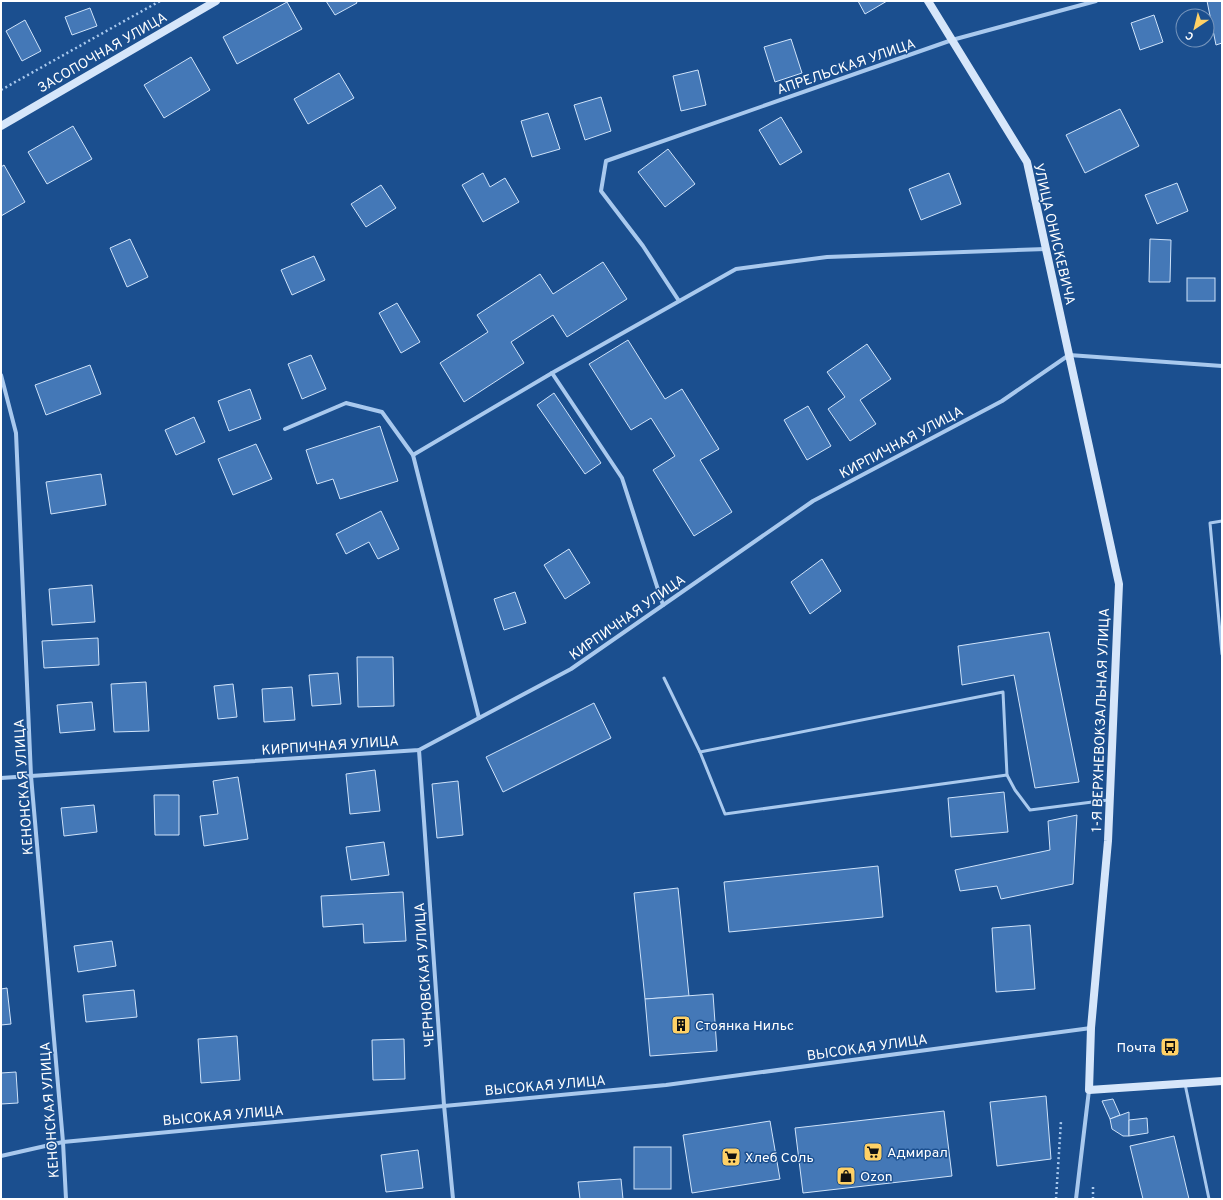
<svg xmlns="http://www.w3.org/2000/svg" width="1223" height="1200" font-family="Overpass,sans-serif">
  <rect width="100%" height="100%" fill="#1b4f8f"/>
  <!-- building -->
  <g fill="#4478b7" stroke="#cfe3fa">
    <polygon points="326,1 356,1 357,3 335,15"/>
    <polygon points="858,1 887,1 865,14"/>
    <polygon points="1207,1 1222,1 1222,43 1216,45"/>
    <polygon points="287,2 302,29 237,64 223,37"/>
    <polygon points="90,8 97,26 72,35 65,17"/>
    <polygon points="1154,15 1163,42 1140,50 1131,23"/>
    <polygon points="25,20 41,51 22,61 6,31"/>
    <polygon points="791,39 802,73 775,82 764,47"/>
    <polygon points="191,57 210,90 164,118 144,85"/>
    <polygon points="698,70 706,105 681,111 673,76"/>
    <polygon points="339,73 354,98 308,124 294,99"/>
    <polygon points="601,97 611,131 585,140 574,105"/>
    <polygon points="1120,109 1139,146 1085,173 1066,135"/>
    <polygon points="548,113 560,149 532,157 521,121"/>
    <polygon points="781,117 802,152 780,165 759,130"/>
    <polygon points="73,126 92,159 47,184 28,152"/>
    <polygon points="668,149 695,184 665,207 638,172"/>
    <polygon points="4,165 25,202 1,216 1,167"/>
    <polygon points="483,173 490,187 505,178 519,202 483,222 462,185"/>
    <polygon points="949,173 961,204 921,220 909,189"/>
    <polygon points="1177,183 1188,211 1157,224 1145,195"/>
    <polygon points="381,185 396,208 366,227 351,204"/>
    <polygon points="130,239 148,277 127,287 110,248"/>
    <polygon points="1150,239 1171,240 1170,282 1149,282"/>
    <polygon points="314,256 325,280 292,295 281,270"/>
    <polygon points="603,262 627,299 567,337 553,315 511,342 524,363 464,402 440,363 488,332 477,315 540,274 553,294"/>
    <rect x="1187" y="278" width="28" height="23"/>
    <polygon points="397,303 420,342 401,353 379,313"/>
    <polygon points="628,340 665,399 682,389 719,449 700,460 732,512 694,536 653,470 675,456 651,418 631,430 589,364"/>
    <polygon points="867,344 891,379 860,400 876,424 850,441 828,409 845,397 827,372"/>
    <polygon points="311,355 326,389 302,399 288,364"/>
    <polygon points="90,365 101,394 46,415 35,385"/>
    <polygon points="250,389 261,419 229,431 218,401"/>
    <polygon points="554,393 601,463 585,474 537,405"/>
    <polygon points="808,406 831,446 807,460 784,420"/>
    <polygon points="194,417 205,442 176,455 165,430"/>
    <polygon points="380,426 398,481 340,499 333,479 317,484 306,450"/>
    <polygon points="256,444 272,479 233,495 218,459"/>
    <polygon points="101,474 106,505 51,514 46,482"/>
    <polygon points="381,511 399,549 378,559 369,542 346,554 336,534"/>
    <polygon points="569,549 590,583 565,599 544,565"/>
    <polygon points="822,559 841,591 810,614 791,582"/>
    <polygon points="92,585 95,622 52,625 49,589"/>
    <polygon points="515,592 526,623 504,630 494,599"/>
    <polygon points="1049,632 1079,782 1035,788 1014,675 962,685 958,646"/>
    <polygon points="98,638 99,665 44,668 42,641"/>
    <polygon points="357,657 393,657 394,706 358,707"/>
    <polygon points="338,673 341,704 312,706 309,675"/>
    <polygon points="146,682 149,731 114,732 111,684"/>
    <polygon points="233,684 237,717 218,719 214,686"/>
    <polygon points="292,687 295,720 264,722 262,689"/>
    <polygon points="92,702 95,730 60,733 57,705"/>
    <polygon points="594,703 611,738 503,792 486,757"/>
    <polygon points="375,770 380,811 350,814 346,774"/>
    <polygon points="238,777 248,839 204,846 200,816 218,814 213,781"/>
    <polygon points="458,781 463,835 437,838 432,784"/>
    <polygon points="1004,792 1008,832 951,837 948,798"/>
    <polygon points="154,795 179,795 179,835 155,835"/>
    <polygon points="94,805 97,832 64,836 61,808"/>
    <polygon points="1077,815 1073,884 1001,899 997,886 960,891 955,870 1050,850 1048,821"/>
    <polygon points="384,842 389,875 351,880 346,847"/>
    <polygon points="878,866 883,917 729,932 724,882"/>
    <polygon points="678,888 689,996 645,999 634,893"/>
    <polygon points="403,892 406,941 364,943 363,924 323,927 321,896"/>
    <polygon points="1030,925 1035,989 996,992 992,928"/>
    <polygon points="112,941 116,966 78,972 74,946"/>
    <polygon points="7,988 11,1024 1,1025 1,989"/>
    <polygon points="134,990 137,1017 86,1022 83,995"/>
    <polygon points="713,994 717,1051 650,1056 645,999"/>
    <polygon points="237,1036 240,1080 201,1083 198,1039"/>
    <polygon points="404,1039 405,1079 373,1080 372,1040"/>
    <polygon points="16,1072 18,1103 1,1104 1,1073"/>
    <polygon points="1046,1096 1051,1159 997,1166 990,1102"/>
    <polygon points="1113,1099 1120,1115 1110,1119 1102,1101"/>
    <polygon points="944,1111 952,1176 803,1193 795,1128"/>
    <polygon points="1129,1112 1129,1136 1123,1136 1112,1129 1110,1119"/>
    <polygon points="1147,1118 1148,1133 1129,1136 1129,1120"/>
    <polygon points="770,1121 780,1179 692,1193 683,1135"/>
    <polygon points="1174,1136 1189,1199 1143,1199 1130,1146"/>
    <rect x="634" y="1147" width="37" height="42"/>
    <polygon points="418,1150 423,1188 386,1192 381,1155"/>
    <polygon points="621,1179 623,1199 580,1199 578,1182"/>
  </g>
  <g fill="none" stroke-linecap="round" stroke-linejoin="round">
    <!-- path -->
    <g stroke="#a9c9ee" stroke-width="2.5" stroke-dasharray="2 3" stroke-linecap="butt">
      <polyline points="1,90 160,1"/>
      <polyline points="1056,1199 1061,1121"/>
      <polyline points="1093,1199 1093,1186"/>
    </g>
    <!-- lane -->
    <g stroke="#a9c9ee" stroke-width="3">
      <polyline points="1222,521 1210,523 1222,654"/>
      <polyline points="664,678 700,752 725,814 1007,775 1015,790 1030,810 1108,800"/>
      <polyline points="700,752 1003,692 1007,775"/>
      <polyline points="1185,1084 1209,1199"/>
    </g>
    <!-- street -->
    <g stroke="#a9c9ee" stroke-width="4">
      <polyline points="679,301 643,246 601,191 606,161 952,40 1096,1"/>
      <polyline points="552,373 622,478 663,605"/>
      <polyline points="1,375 16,433 31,776 63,1142 66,1199"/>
      <polyline points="285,429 346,403 382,412 413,455 479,718"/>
      <polyline points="413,455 552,373 736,269 827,257 1046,249"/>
      <polyline points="419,750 444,1105 453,1199"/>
      <polyline points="1,778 419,750 571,669 813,501 1002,401 1069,355 1222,366"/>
      <polyline points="1,1156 63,1142 666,1085 1091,1028"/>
      <polyline points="1076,1199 1089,1090"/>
    </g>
    <!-- secondary -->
    <g stroke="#d6e6fa" stroke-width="8">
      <polyline points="928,1 1027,162 1119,584 1108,841 1091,1028 1089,1090 1222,1081"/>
      <polyline points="1,126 216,1"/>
    </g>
  </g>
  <!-- icons -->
  <defs>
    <g id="building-square" transform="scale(1)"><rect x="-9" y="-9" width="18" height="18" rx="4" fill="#ffd166" stroke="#1b4f8f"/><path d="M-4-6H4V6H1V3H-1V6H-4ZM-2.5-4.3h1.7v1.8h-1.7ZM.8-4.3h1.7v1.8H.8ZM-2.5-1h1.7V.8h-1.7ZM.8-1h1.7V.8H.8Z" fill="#111"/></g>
    <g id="bus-square" transform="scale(1)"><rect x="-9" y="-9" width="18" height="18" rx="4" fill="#ffd166" stroke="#1b4f8f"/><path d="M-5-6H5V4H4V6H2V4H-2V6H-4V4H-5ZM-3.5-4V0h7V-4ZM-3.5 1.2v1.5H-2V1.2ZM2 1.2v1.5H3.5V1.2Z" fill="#111"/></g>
    <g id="supermarket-square" transform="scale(1)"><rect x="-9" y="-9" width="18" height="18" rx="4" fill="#ffd166" stroke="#1b4f8f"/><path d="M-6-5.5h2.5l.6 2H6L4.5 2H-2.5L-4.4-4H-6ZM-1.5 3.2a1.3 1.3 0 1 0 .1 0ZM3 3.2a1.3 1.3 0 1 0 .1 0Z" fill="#111"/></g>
    <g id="shop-square" transform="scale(1)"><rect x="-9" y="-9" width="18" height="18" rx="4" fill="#ffd166" stroke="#1b4f8f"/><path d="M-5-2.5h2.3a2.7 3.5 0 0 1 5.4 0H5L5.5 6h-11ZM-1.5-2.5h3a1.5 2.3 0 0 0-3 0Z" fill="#111"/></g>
  </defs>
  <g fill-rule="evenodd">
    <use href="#building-square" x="681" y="1025"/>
    <use href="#bus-square" x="1170" y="1047"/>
    <use href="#supermarket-square" x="873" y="1152"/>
    <use href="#supermarket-square" x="731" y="1157"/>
    <use href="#shop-square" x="846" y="1176"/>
  </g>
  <g text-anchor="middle" stroke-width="3" stroke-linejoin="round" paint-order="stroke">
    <!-- street labels -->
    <g font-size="14" fill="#fff" stroke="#1b4f8f">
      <text transform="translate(102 52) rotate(-30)" y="5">ЗАСОПОЧНАЯ УЛИЦА</text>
      <text transform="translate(846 66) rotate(-19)" y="5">АПРЕЛЬСКАЯ УЛИЦА</text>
      <text transform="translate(1055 234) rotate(77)" y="5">УЛИЦА ОНИСКЕВИЧА</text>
      <text transform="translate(901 442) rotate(-28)" y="5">КИРПИЧНАЯ УЛИЦА</text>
      <text transform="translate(627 617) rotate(-35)" y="5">КИРПИЧНАЯ УЛИЦА</text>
      <text transform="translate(1100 720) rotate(-88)" y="5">1-Я ВЕРХНЕВОКЗАЛЬНАЯ УЛИЦА</text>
      <text transform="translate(330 745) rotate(-4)" y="5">КИРПИЧНАЯ УЛИЦА</text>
      <text transform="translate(23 787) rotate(-94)" y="5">КЕНОНСКАЯ УЛИЦА</text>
      <text transform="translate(424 975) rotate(-94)" y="5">ЧЕРНОВСКАЯ УЛИЦА</text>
      <text transform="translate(867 1047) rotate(-8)" y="5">ВЫСОКАЯ УЛИЦА</text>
      <text transform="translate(545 1085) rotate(-5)" y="5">ВЫСОКАЯ УЛИЦА</text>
      <text transform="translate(49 1110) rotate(-94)" y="5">КЕНОНСКАЯ УЛИЦА</text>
      <text transform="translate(223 1115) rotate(-5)" y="5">ВЫСОКАЯ УЛИЦА</text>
    </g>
    <!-- poi labels -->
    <g font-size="14" fill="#fff" stroke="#1b4f8f" text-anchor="start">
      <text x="695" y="1030">Стоянка Нильс</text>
      <text x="1156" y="1052" text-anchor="end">Почта</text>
      <text x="887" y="1157">Адмирал</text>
      <text x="745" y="1162">Хлеб Соль</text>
      <text x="860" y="1181">Ozon</text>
    </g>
  </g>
  <!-- border -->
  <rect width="1223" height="1200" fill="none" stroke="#ffffff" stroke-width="4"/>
  <!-- north arrow -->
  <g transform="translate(1195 28) rotate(215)"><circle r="19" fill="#1b4f8f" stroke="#7695bc"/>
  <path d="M0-3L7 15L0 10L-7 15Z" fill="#ffd166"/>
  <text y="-6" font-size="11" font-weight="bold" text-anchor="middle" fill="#ffffff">С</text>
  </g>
</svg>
